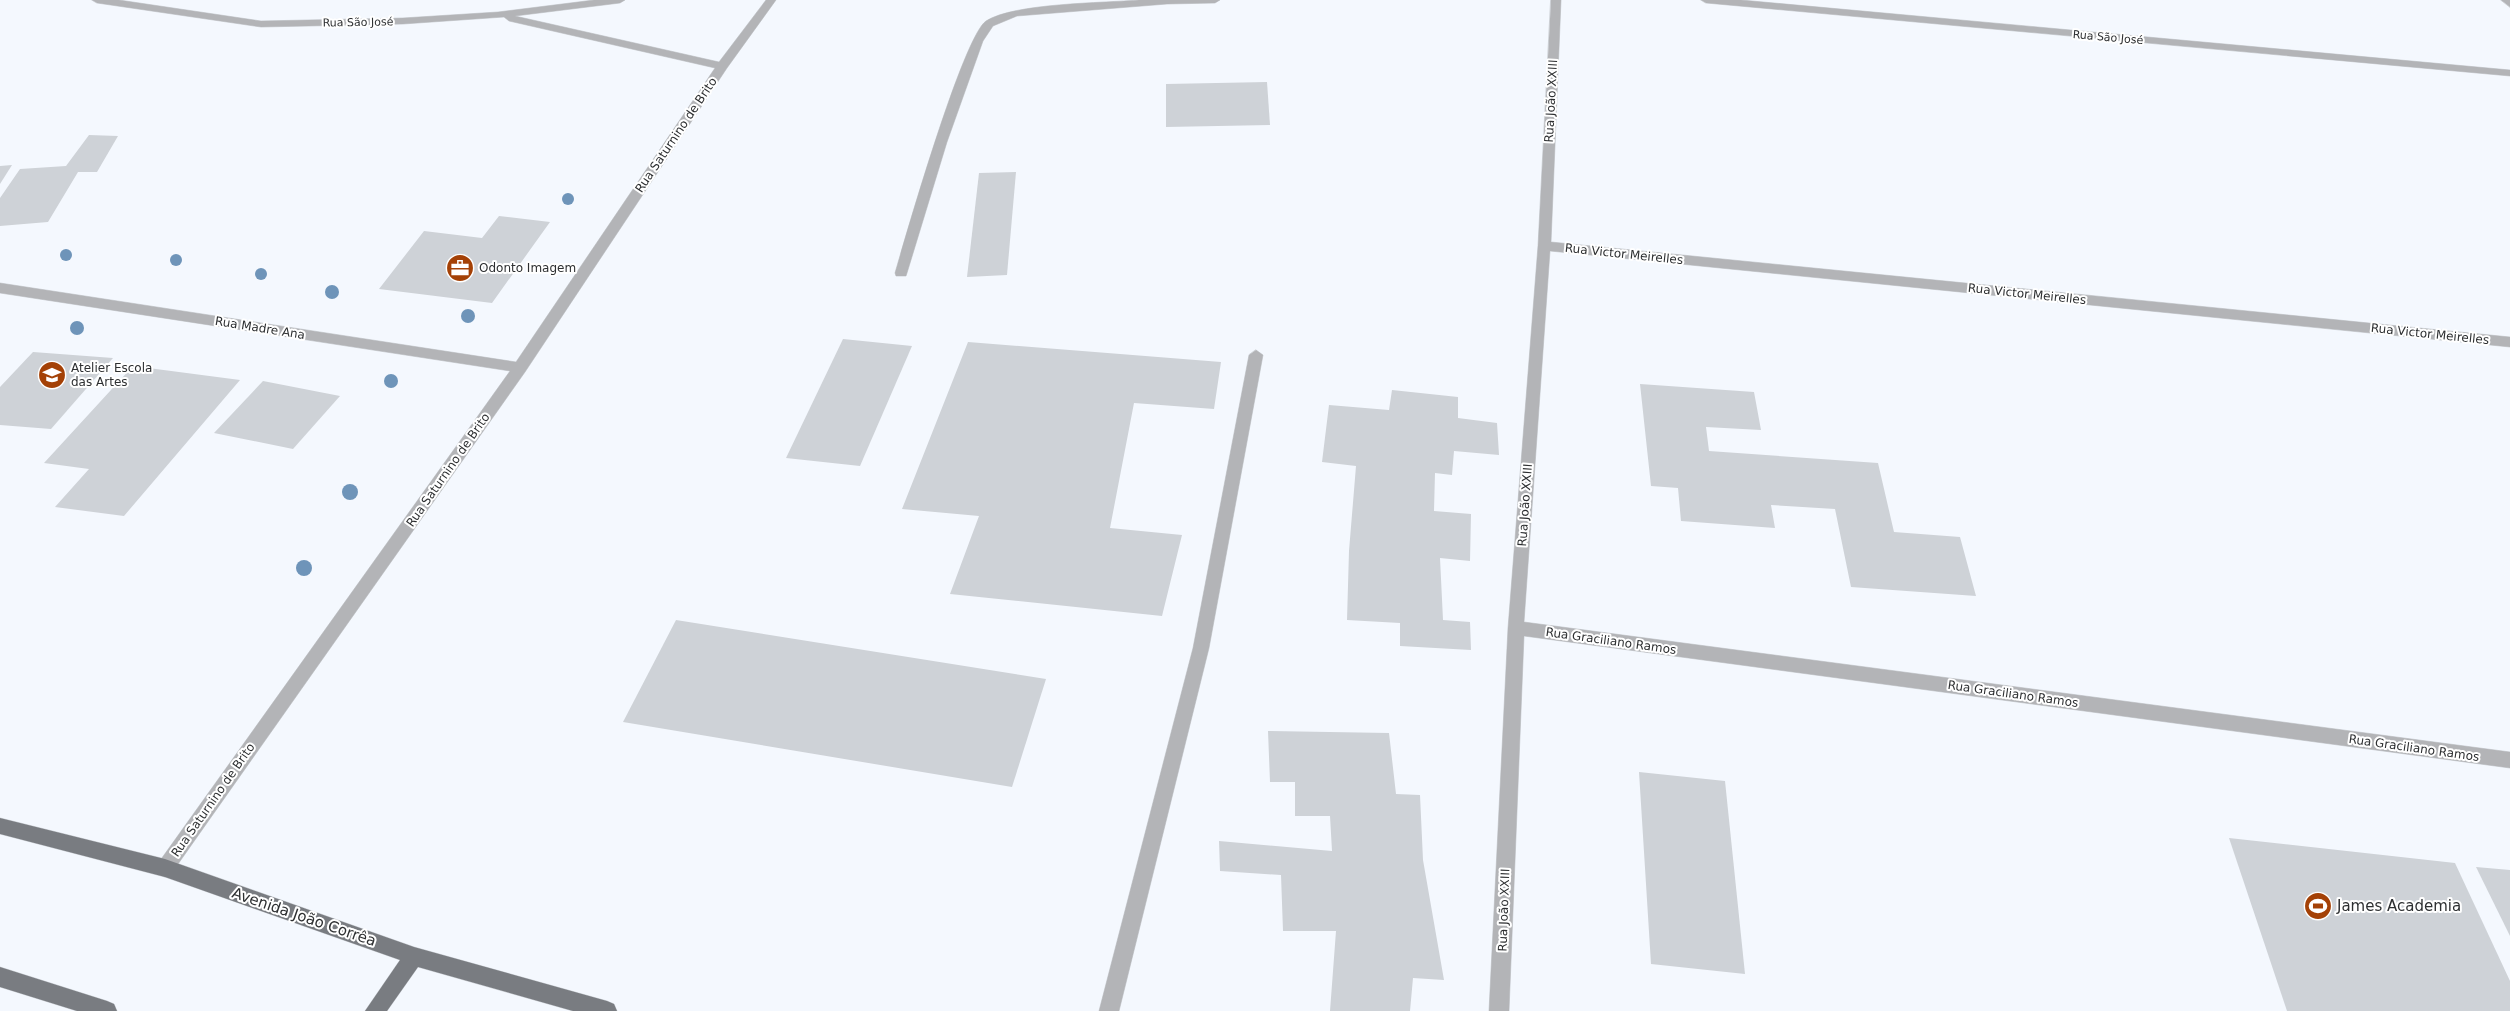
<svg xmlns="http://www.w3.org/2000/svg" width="2510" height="1011" font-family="'DejaVu Sans',sans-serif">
  <rect width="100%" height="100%" fill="#f4f8fe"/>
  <!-- building -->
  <g fill="#ced2d7">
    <polygon points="1267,82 1270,125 1166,127 1166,84"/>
    <polygon points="89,135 118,136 97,172 78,172 48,222 0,226 0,198 20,169 66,166"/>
    <polygon points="12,165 0,184 0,166"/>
    <polygon points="1016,172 1007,275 967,277 979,173"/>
    <polygon points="499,216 550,222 492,303 379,289 424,231 482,238"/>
    <polygon points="843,339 912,346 860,466 786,458"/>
    <polygon points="968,342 1221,362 1214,409 1134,403 1110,528 1182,535 1162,616 950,594 979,516 902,509"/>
    <polygon points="33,352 113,358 51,429 0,425 0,387"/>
    <polygon points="133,366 240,380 124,516 55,507 89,469 44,463"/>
    <polygon points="263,381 340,396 293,449 214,433"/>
    <polygon points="1640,384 1754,392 1761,430 1706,427 1709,451 1878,463 1894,532 1960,537 1976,596 1851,587 1835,509 1771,505 1775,528 1681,521 1678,488 1651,486"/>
    <polygon points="1392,390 1458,397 1458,418 1497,423 1499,455 1454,451 1452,475 1435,473 1434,511 1471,514 1470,561 1440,558 1443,620 1470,622 1471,650 1400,646 1400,623 1347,620 1349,551 1356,466 1322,462 1329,405 1389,410"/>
    <polygon points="676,620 1046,679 1012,787 623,722"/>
    <polygon points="1268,731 1389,733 1396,794 1420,795 1423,860 1444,980 1413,978 1410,1011 1330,1011 1336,931 1283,931 1281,875 1220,871 1219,841 1332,851 1330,816 1295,816 1295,782 1270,782"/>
    <polygon points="1639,772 1725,781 1745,974 1651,964"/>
    <polygon points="2229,838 2455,863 2510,981 2510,1011 2287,1011"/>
    <polygon points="2476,867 2510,870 2510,936"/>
  </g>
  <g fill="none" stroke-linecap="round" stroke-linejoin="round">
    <!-- minor casing -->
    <g stroke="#d0d4d9" stroke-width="1">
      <g id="minor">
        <polygon points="92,0 119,0 261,21 403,18 498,12 594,0 625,0 620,3 515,16 719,62 766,0 776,0 727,68 525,372 171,874 165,877 159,874 156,868 159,862 510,371 0,293 0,283 516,362 715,68 509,21 504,17 403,24 261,27 97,3"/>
        <path d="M1139,0h81l-5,3 -48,1 -150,12 -24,10 -10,15 -36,101 -40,131 -1,3h-10l-1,-3c11,-38 68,-236 91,-252 28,-18 117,-18 153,-21z"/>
        <polygon points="1551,0 1561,0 1551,242 2510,337 2510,347 1550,251 1524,622 2510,752 2510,768 1524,636 1509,1011 1489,1011 1508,628 1538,246"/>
        <polygon points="1701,0 1741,0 2510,70 2510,76 1706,3"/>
        <polygon points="2501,0 2510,0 2510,7"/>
        <polygon points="1256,350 1263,355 1209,648 1119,1011 1099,1011 1193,648 1249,355"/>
      </g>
    </g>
    <!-- major casing -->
    <g stroke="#d0d4d9" stroke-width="1">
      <g id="major">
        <polygon points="0,818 165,859 414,947 607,1001 614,1004 617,1011 573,1011 418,967 387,1011 365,1011 400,960 165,877 0,834"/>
        <polygon points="0,967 107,1001 114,1004 117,1011 77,1011 0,987"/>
      </g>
    </g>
    <!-- minor -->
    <use href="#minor" fill="#b3b4b7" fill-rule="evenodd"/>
    <!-- major -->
    <use href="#major" fill="#797c81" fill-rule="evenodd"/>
  </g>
  <!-- trees -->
  <g fill="#6e94b9">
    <circle cx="568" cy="199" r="6"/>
    <circle cx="66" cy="255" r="6"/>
    <circle cx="176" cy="260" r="6"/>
    <circle cx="261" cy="274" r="6"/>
    <circle cx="332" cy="292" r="7"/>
    <circle cx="468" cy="316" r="7"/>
    <circle cx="77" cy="328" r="7"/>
    <circle cx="391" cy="381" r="7"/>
    <circle cx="350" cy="492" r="8"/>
    <circle cx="304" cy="568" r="8"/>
  </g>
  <!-- icons -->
  <defs>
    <g id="office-disc" transform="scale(1.4375)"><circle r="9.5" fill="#a44106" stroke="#fff"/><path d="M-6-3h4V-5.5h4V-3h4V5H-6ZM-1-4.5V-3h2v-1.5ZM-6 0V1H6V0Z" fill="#fff"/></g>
    <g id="school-disc" transform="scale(1.4375)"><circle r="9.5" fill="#a44106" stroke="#fff"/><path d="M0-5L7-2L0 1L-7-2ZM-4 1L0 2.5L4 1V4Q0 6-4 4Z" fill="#fff"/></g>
    <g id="stadium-disc" transform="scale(1.4375)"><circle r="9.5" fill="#a44106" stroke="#fff"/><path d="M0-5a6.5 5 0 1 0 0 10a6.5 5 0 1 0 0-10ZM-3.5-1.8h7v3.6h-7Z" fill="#fff"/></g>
  </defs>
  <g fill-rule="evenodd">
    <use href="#office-disc" x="460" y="268"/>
    <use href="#school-disc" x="52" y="375"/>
    <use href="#stadium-disc" x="2318" y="906"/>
  </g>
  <g text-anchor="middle" stroke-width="4" stroke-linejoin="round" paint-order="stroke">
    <!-- far-street labels -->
    <g font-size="11" fill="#2d2f31" stroke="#fff">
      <text transform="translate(358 22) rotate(-1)" y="4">Rua São José</text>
      <text transform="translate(2108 37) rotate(5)" y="4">Rua São José</text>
    </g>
    <!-- street labels -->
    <g font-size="12" fill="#2d2f31" stroke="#fff">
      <text transform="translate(1551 101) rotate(-87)" y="4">Rua João XXIII</text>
      <text transform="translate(676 135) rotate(-56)" y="4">Rua Saturnino de Brito</text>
      <text transform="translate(1624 254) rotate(6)" y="4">Rua Victor Meirelles</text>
      <text transform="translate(2027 294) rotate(6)" y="4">Rua Victor Meirelles</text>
      <text transform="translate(260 328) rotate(9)" y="4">Rua Madre Ana</text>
      <text transform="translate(2430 334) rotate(6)" y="4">Rua Victor Meirelles</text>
      <text transform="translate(448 470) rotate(-55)" y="4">Rua Saturnino de Brito</text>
      <text transform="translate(1525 505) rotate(-86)" y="4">Rua João XXIII</text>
      <text transform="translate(1611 641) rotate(8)" y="4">Rua Graciliano Ramos</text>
      <text transform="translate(2013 694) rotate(8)" y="4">Rua Graciliano Ramos</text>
      <text transform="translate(2414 748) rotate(8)" y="4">Rua Graciliano Ramos</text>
      <text transform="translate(213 800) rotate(-55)" y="4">Rua Saturnino de Brito</text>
      <text transform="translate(1504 910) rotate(-88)" y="4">Rua João XXIII</text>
    </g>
    <!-- poi labels -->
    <g font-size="12" fill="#2d2f31" stroke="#fff" text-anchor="start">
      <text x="479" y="272">Odonto Imagem</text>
      <text x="71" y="372">Atelier Escola<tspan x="71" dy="14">das Artes</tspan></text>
    </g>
    <!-- near-poi labels -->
    <g font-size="15" fill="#2d2f31" stroke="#fff" text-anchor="start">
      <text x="2337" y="911">James Academia</text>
    </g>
    <!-- near-street labels -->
    <g font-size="15" fill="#2d2f31" stroke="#fff">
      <text transform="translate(304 917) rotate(19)" y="5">Avenida João Corrêa</text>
    </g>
  </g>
</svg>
